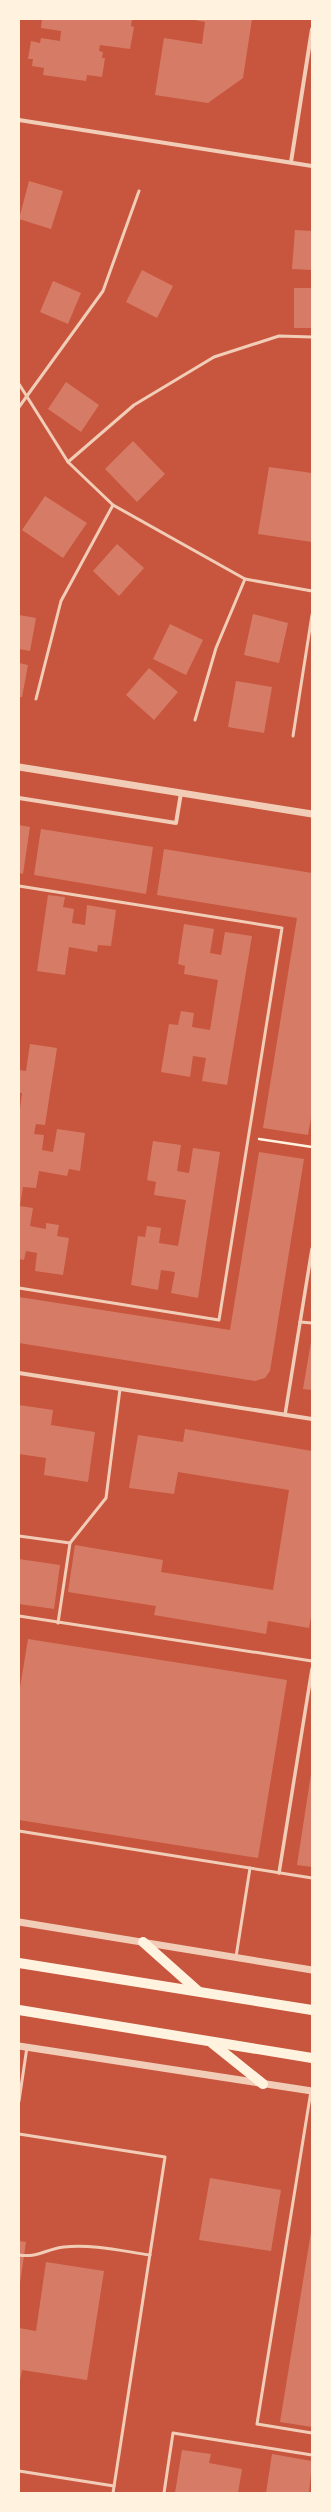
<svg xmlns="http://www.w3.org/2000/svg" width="331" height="2512" font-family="Inter,sans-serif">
  <rect width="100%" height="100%" fill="#c8553d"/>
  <!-- building -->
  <g fill="#d67c66">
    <polygon points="42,19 132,19 131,26 134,27 130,49 100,45 99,51 103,52 102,58 105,58 102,77 87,75 86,81 43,75 44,68 32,66 33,59 28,59 31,41 40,43 41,38 60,41 61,31 41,28"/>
    <polygon points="189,19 252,19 243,78 208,103 155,95 164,38 202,44 205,22"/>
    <polygon points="29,181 63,191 51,229 19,219"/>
    <polygon points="295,230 312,231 312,270 292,269"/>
    <polygon points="142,270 173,286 157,318 126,302"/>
    <polygon points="53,281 81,293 68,324 40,312"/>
    <rect x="294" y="288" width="18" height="40"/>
    <polygon points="66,382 99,405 81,432 48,409"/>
    <polygon points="133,441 165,474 137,502 105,469"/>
    <polygon points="269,467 312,473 312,542 258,534"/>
    <polygon points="45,496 87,523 63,558 22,530"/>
    <polygon points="117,544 144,568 119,596 93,571"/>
    <polygon points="253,614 288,623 279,663 244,655"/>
    <polygon points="19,615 36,618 30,651 19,649"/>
    <polygon points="170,624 203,640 186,675 153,659"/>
    <polygon points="19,663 28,665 22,697 19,697"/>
    <polygon points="149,668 178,692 154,720 126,695"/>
    <polygon points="236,681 272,687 264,733 228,727"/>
    <polygon points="19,825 30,827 23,874 19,873"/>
    <polygon points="41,829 153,847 146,894 34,875"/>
    <polygon points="164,849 312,873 312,1112 308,1135 263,1128 297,918 157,895"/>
    <polygon points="48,895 65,897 63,907 74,909 72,923 85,925 87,905 116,910 111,946 98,945 97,952 69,947 65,975 37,971"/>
    <polygon points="184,924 214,929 210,953 221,955 225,932 252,936 227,1085 202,1081 206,1058 193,1056 190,1077 161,1072 169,1024 178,1025 181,1011 194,1013 192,1027 210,1030 218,980 184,974 185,966 178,964"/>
    <polygon points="30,1044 57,1048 45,1125 36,1124 34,1134 44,1135 42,1150 53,1152 57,1129 85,1133 80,1171 69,1169 67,1176 39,1171 36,1188 23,1187 20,1206 33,1208 30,1226 46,1229 46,1223 59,1225 57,1236 69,1238 63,1275 35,1271 37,1253 26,1251 24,1260 19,1259 19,1117 22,1093 19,1093 19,1070 26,1071"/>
    <polygon points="153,1141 181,1145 177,1171 189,1173 193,1148 220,1152 198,1298 171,1293 175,1272 161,1270 158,1290 131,1285 138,1236 145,1237 147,1226 161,1228 159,1243 178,1246 186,1200 154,1195 156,1182 147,1180"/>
    <polygon points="259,1152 304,1159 270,1371 265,1378 255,1381 19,1343 19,1297 230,1330"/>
    <polygon points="311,1342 312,1342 312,1390 303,1389"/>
    <polygon points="19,1405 53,1410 51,1425 95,1432 88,1482 44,1475 46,1458 19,1454"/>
    <polygon points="185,1429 312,1451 312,1611 309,1628 268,1621 266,1634 154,1615 156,1606 68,1592 75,1545 163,1560 161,1572 273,1590 289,1490 178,1472 174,1494 129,1488 138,1435 183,1442"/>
    <polygon points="19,1559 60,1565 54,1609 19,1604"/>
    <polygon points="28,1639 287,1680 258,1858 19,1820 19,1694"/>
    <polygon points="311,1774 312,1774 312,1867 297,1865"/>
    <polygon points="210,2178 281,2190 271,2251 199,2240"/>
    <polygon points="312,2226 312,2427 280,2422"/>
    <polygon points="19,2241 26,2242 20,2283 19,2283"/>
    <polygon points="46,2262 104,2271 87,2380 22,2370 19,2386 19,2328 36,2331"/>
    <polygon points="182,2450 211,2454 209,2463 242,2469 238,2493 175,2493"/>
    <polygon points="272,2454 312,2461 309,2493 266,2493"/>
  </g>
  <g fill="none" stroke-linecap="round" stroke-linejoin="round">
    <!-- path -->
    <polyline stroke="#fff3e0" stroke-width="2.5" points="259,1139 312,1147"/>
    <!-- service -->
    <g stroke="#f1ccb7" stroke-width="3">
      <polyline points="19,384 68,462 113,505 245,579 312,591"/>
      <polyline points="19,407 103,291 139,191"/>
      <polyline points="68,462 134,405 214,357 279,336 312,337"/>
      <polyline points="36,699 61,601 113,505"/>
      <polyline points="195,720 216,648 245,579"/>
      <polyline points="293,736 312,615"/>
      <polyline points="19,886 282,928 219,1320 19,1288"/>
      <polyline points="300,1322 312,1323"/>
      <polyline points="19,1536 70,1543"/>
      <polyline points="19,1616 312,1661"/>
      <polyline points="58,1623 70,1543 106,1498 120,1389"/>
      <polyline points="19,1831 312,1878"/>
      <polyline points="236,1957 250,1868"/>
      <polyline points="311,2091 257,2424 312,2433"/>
      <polyline points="19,2101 27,2047"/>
      <polyline points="19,2134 165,2157 113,2493"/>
      <path d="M19,2255c19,3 27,-6 45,-8 28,-3 58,4 86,8"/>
      <polyline points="19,2471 114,2486"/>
      <polyline points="164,2493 173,2433 312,2455"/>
    </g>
    <!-- pedestrian -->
    <g stroke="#f1ccb7" stroke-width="3.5">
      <polyline points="285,1415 312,1249"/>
      <polyline points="279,1873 312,1669"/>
    </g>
    <!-- minor -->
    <g stroke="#f1ccb7" stroke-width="4">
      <polyline points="19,120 312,166"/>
      <polyline points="291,162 312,29"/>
      <polyline points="19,798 176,823 181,793"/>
      <polyline points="19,1373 312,1419"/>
    </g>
    <!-- tertiary -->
    <g stroke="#f1ccb7" stroke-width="7">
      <polyline points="19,767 312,814"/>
      <polyline points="19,1922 312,1970"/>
      <polyline points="19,2046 312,2091"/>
    </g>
    <!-- primary -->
    <g stroke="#fff3e0" stroke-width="10">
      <polyline points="143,1942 198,1991"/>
      <polyline points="19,1963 312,2010"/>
      <polyline points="19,2010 312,2058"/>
      <polyline points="212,2043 263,2084"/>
    </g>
  </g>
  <!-- border -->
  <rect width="331" height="2512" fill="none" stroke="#fff3e0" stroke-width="40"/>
</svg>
